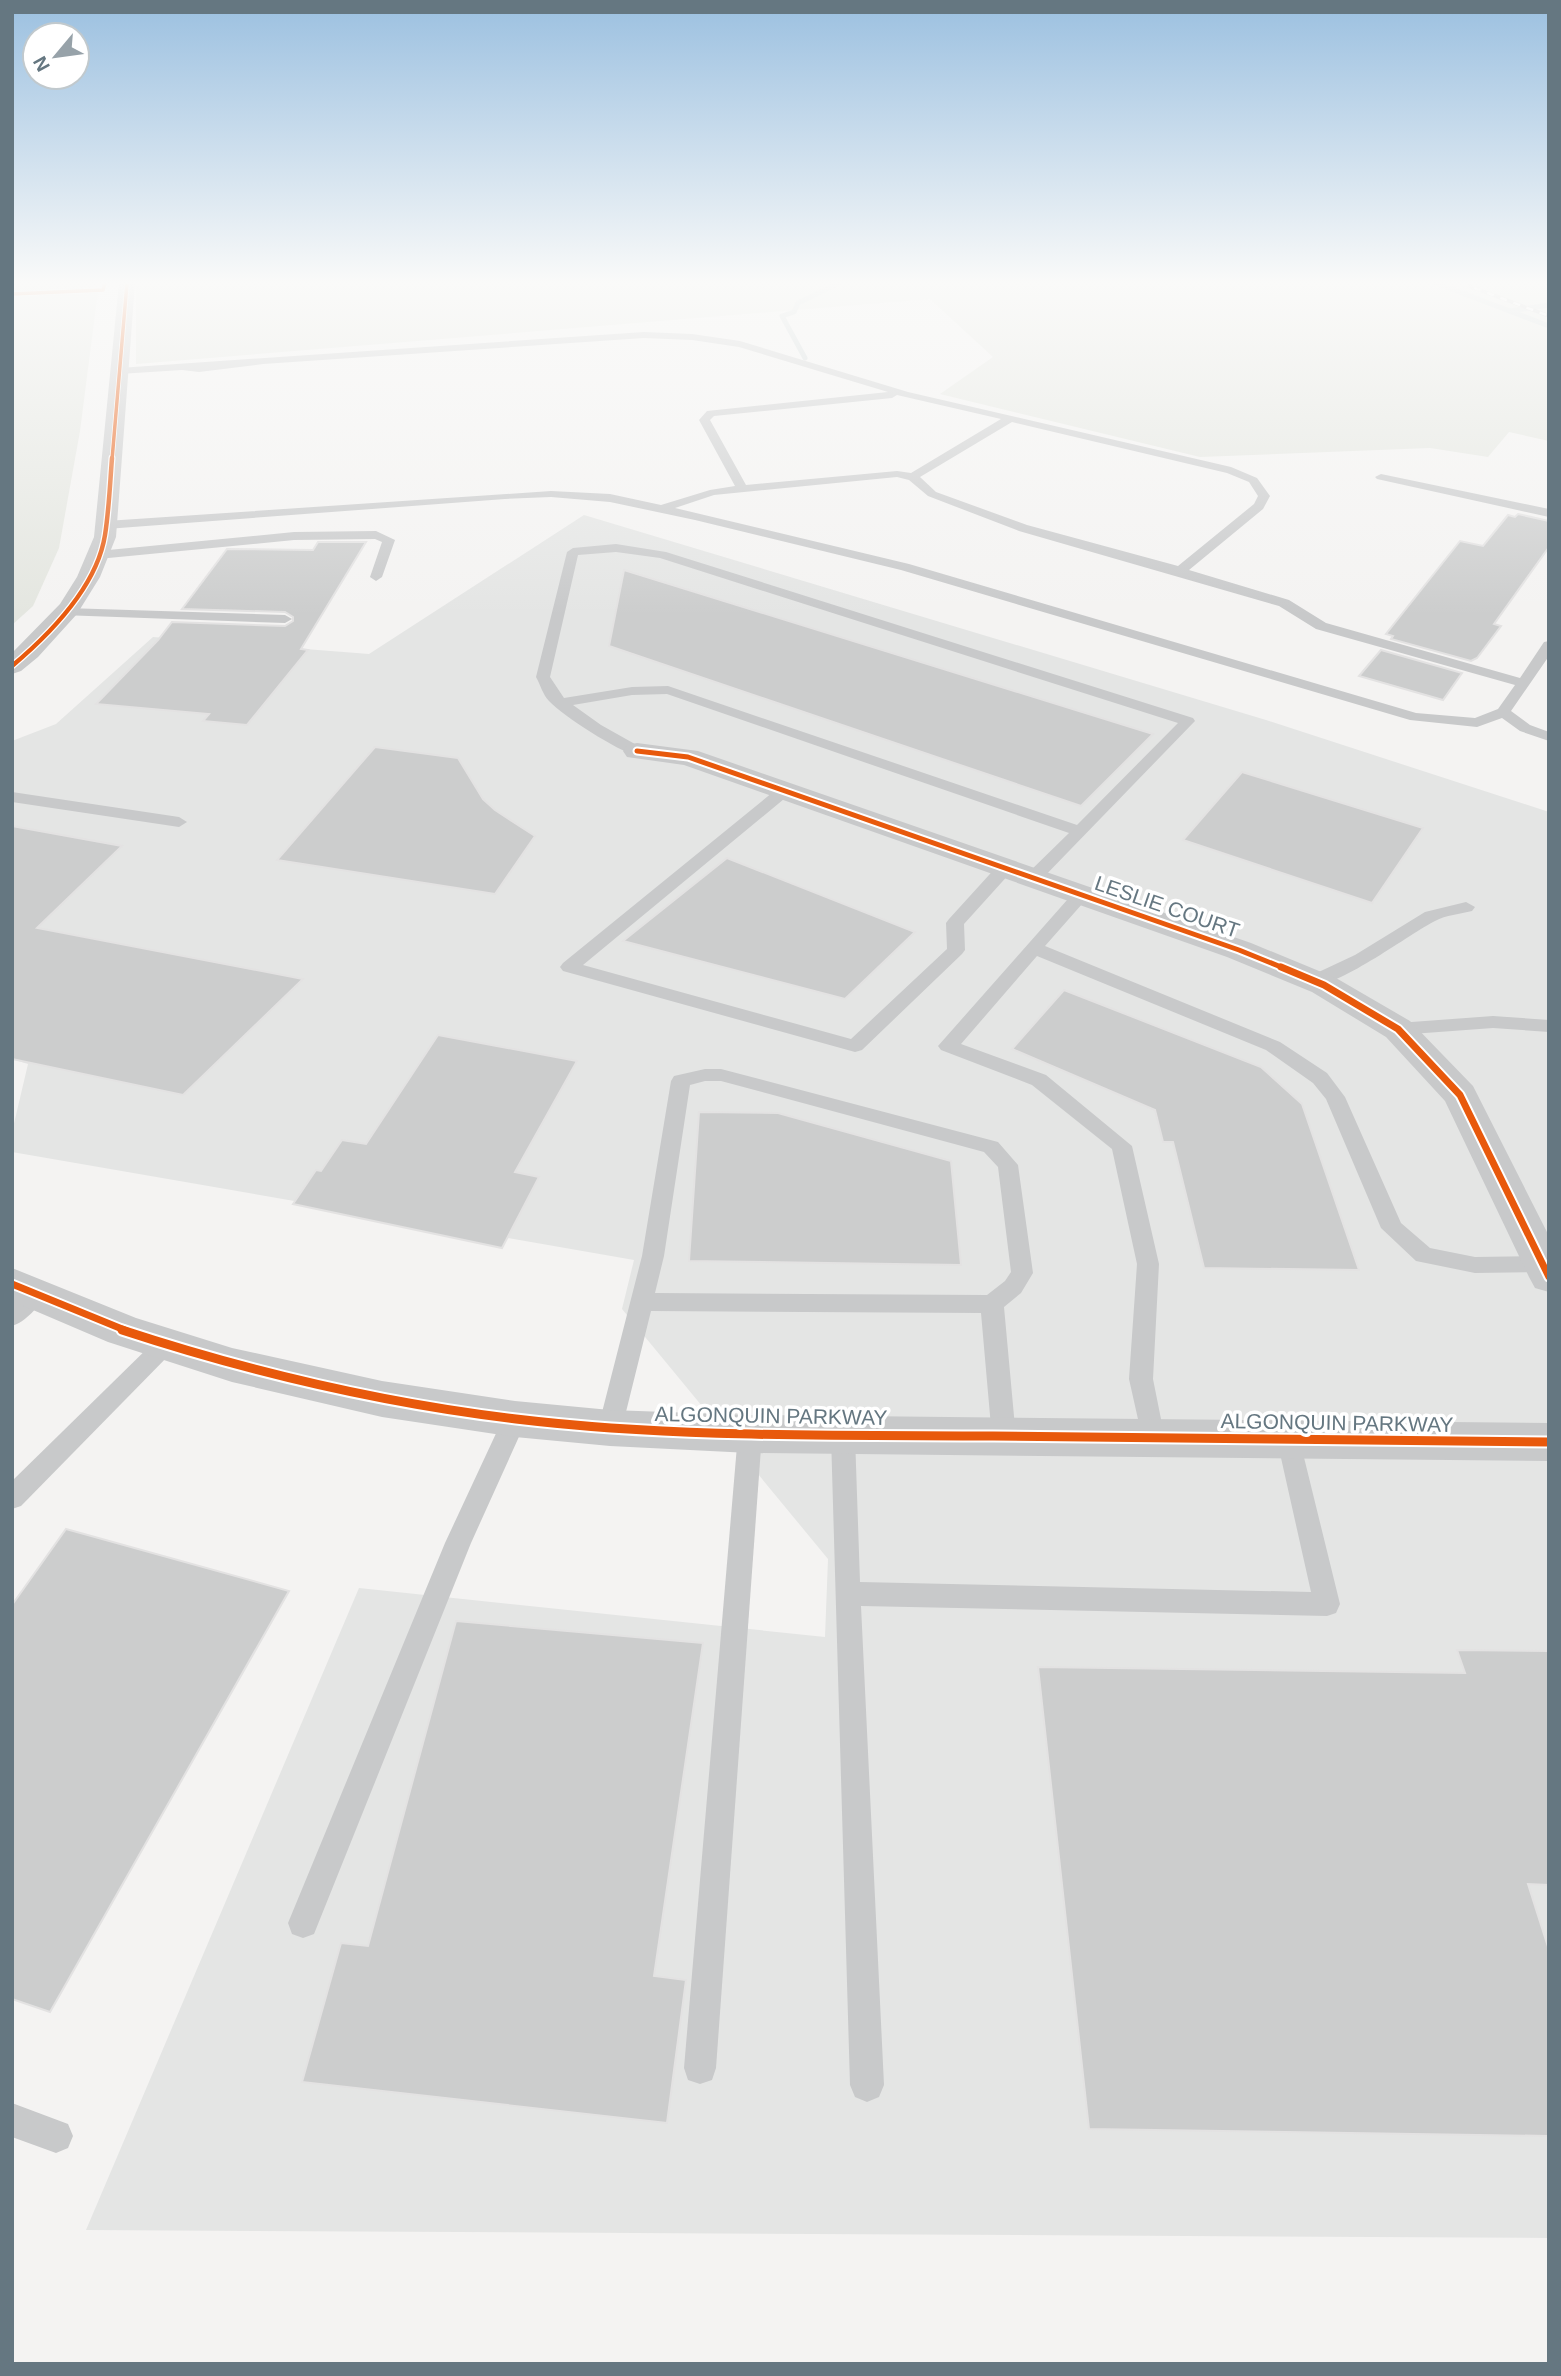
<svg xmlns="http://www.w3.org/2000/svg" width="1561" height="2376" font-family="Arial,sans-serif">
  <rect width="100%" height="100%" fill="#f4f3f2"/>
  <!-- built -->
  <polygon fill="#e4e5e4" points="584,515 1266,720 1549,812 1549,2238 86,2230 359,1588 825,1637 828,1559 622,1309 634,1260 12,1152 12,1132 28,1064 12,1059 12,741 56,724 153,637 369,654"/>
  <!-- green -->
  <g fill="#e4e6e0">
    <polygon points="12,283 99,283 80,431 59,548 33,606 12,625"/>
    <polygon points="136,283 1549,283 1549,441 1509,432 1488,457 1430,448 1200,457 940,394 993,357 930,299 136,364"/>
  </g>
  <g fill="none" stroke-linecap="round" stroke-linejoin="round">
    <!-- stream -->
    <g stroke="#c9d2d3" stroke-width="5">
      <polyline points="1436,283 1549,326"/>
      <polyline points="1510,311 1549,305"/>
      <polyline points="805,358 782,316 794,312 798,303 839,283"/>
    </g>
  </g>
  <!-- building -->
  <g fill="#cccdcd" stroke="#e3e2e2" stroke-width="2">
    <polygon points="1518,514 1549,521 1549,547 1494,624 1501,626 1477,658 1471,661 1391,639 1393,636 1386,634 1460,541 1483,546 1508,515 1515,517"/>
    <polygon points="318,542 366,542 301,649 308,650 247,725 203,721 209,714 96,704 158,640 172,622 285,626 293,621 293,617 285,612 182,609 227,549 313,550"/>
    <polygon points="624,570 1153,734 1081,806 609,646"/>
    <polygon points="1381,650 1462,673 1443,700 1359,676"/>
    <polygon points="375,747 458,758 483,799 495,810 535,836 495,894 277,860"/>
    <polygon points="1242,772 1423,828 1372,903 1183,840"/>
    <polygon points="12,826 122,846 37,928 303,979 183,1095 12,1059"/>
    <polygon points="727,858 915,932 845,999 623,941"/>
    <polygon points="1064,990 1261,1067 1302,1104 1359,1270 1204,1268 1173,1142 1163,1142 1155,1110 1012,1049"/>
    <polygon points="438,1035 577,1061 515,1172 539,1177 502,1248 293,1204 316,1170 321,1171 342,1140 366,1144"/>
    <polygon points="699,1112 778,1113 951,1161 961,1265 689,1261"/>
    <polygon points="66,1529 289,1591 50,2012 12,1999 12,1605"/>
    <polygon points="456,1621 703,1643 654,1976 686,1980 667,2123 302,2082 341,1943 368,1946"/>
    <polygon points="1457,1650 1549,1651 1549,1885 1528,1884 1549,1950 1549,2136 1089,2129 1038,1667 1465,1673"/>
  </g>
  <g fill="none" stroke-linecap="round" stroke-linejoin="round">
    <!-- path -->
    <polyline stroke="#c6c7c8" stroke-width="2" stroke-dasharray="2 2" stroke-linecap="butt" points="12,294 102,290"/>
    <!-- service -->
    <g fill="#c8c9ca" fill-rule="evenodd">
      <path d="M644,332l48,2 48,7 168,51 323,75 26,11 13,18 -7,13 -74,61 100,30 37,23 194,55 24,-36 5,-1v15l-38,55 19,14 19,7v9l-29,-10 -18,-13 -25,9 -67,-7 -509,-150 -206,-50 -85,-18 -59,-5 -46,2 -399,30 -6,-4 6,-4 445,-30 59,3 51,11 49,-15 25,-4 -36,-66 8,-9 181,-19 -149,-45 -47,-7 -48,-2 -381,26 -64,8 -17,-2 -63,4 -5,-3 5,-3zM897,395l104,24 -90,54 -14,-2 -151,14 -36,-65 4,-4 178,-18zM1012,422l215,51 22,9 9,14 -4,8 -76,62 -151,-41 -91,-33 -16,-15zM897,477l12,3 19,16 91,35 260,75 37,23 199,56 -17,24 -23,9 -59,-5 -507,-149 -234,-56 39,-13z"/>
      <polygon points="1381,474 1549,509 1549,517 1377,479 1375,477"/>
      <polygon points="376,531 395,540 382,577 376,581 370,577 382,542 375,539 294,540 98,559 92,555 98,551 294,532"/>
      <path d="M616,544l50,8 527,166 2,3 -156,161h-12l-2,-4 2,-4 42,-41 -402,-139 -35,1 -59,10 28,20 41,23 3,3 -8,5c-19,-5 -74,-40 -88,-55 -6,-6 -9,-17 -13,-24l31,-125 6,-4zM616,552l44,6 518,165 -101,102 -409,-139 -36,1 -68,11 -14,-21 28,-122z"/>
      <polygon points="66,608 285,615 292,619 285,623 61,615 61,609"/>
      <polygon points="784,786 792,791 790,794 583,965 851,1039 947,949 946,923 949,919 999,864 1011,864 1013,868 1011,872 964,924 965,950 962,954 862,1050 855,1052 563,971 560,967 563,963 778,788"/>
      <polygon points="12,792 179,817 187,822 179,827 12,802"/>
      <polygon points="1081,890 1090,895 1045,946 1280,1042 1327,1073 1345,1097 1401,1223 1430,1248 1475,1257 1549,1256 1549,1272 1475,1273 1416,1261 1381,1228 1326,1099 1313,1083 1266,1050 1037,956 961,1044 1046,1075 1132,1146 1159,1264 1153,1379 1165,1439 1162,1446 1153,1449 1144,1446 1129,1379 1137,1264 1112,1149 1032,1085 941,1050 938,1046 1075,891"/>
      <path d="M1466,902l9,5 -3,4c-12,3 -26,4 -37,10 -26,13 -102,71 -127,64l-3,-4 3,-4 47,-22 70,-43z"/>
      <polygon points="1493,1016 1549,1020 1549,1032 1493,1028 1398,1035 1391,1033 1389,1029 1391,1025 1398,1023"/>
      <path d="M705,1069h16l277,73 20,23 15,108 -12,20 -17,14 12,131 -3,7 -9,3 -9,-3 -3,-7 -11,-125 -330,-2 -29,117 -3,7 -9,3 -9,-3 -3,-7 44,-172 29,-175 3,-5zM705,1081h16l263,71 14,15 13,105 -6,9 -18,14 -332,-2 9,-37 26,-171z"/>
      <path d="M34,1286l8,3 3,6c-6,12 -20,27 -33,31v-23l14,-14z"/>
      <polygon points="166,1335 174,1338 178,1344 174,1350 21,1506 12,1509 12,1481 158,1338"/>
      <polygon points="515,1409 524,1412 527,1419 471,1543 314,1934 303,1938 292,1934 288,1923 445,1543 506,1412"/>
      <polygon points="750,1424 759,1427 762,1434 716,2068 712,2080 700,2084 688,2080 684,2068 738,1434 741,1427"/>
      <polygon points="843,1426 852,1429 855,1436 860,1582 1311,1592 1277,1440 1280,1433 1289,1430 1298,1433 1340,1604 1336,1613 1327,1616 861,1606 884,2085 879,2097 867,2102 855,2097 850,2085 831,1436 834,1429"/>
      <polygon points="12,2103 68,2124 73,2136 68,2148 56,2153 12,2137"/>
    </g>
    <!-- minor -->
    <polygon fill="#c8c9ca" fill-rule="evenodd" points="637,743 698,751 1251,943 1336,978 1410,1021 1473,1086 1549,1236 1549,1292 1535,1288 1529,1277 1445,1101 1386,1037 1312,992 1227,957 684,765 627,757 623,751 627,745"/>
    <!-- tertiary -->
    <g fill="#c8c9ca" fill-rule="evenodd">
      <polygon points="119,283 135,283 116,537 100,577 77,614 38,657 21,671 12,674 12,653 60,604 77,577 94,537"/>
      <polygon points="12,1268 136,1318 232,1348 382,1381 515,1401 610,1410 750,1415 1549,1423 1549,1461 750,1453 610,1446 515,1437 382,1417 232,1382 108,1342 12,1301"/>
    </g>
    <!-- rail casing -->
    <g stroke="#bebfc0" stroke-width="3.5">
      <polyline id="rail" points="1461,283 1549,316"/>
    </g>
    <!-- rail -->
    <use href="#rail" stroke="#fff" stroke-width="2.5" stroke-dasharray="7" stroke-linecap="butt"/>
    <!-- cycleway-far4 casing -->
    <g stroke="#fff" stroke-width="5">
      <g id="cycleway-far4">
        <polyline points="12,294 103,290 105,283"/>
        <polyline points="112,460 127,283"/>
      </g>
    </g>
    <!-- cycleway-far3 casing -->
    <g stroke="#fff" stroke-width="7">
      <path id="cycleway-far3" d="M12,666c38,-32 85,-80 93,-131 4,-25 5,-52 7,-77"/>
    </g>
    <!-- cycleway-far2 casing -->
    <g stroke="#fff" stroke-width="9">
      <polyline id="cycleway-far2" points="637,751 688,757 1239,950 1286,969"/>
    </g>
    <!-- cycleway-far1 casing -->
    <g stroke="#fff" stroke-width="11">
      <g id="cycleway-far1">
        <polyline points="1281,967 1324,985 1398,1029 1460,1095 1549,1277"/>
        <polyline points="12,1284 127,1331"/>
      </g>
    </g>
    <!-- cycleway casing -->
    <g stroke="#fff" stroke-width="13">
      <path id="cycleway" d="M122,1330c128,42 260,73 394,89 158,19 318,16 477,17 185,2 371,4 556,6"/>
    </g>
    <!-- cycleway-far4 -->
    <use href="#cycleway-far4" stroke="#e8590c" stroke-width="3.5"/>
    <!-- cycleway-far3 -->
    <use href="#cycleway-far3" stroke="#e8590c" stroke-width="4.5"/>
    <!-- cycleway-far2 -->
    <use href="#cycleway-far2" stroke="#e8590c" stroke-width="5"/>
    <!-- cycleway-far1 -->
    <use href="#cycleway-far1" stroke="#e8590c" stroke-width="7"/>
    <!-- cycleway -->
    <use href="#cycleway" stroke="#e8590c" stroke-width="9"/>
  </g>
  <!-- sky -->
  <linearGradient id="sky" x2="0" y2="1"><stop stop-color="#9bc0e0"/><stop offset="0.46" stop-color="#fafaf9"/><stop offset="1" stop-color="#fafaf9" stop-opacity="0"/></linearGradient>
  <rect width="1561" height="615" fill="url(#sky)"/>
  <g text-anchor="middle" stroke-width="7" stroke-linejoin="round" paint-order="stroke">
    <!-- street labels -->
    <g font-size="21" fill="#657781" stroke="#fff">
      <text transform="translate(1167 907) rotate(19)" y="7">LESLIE COURT</text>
      <text transform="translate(771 1416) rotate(1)" y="7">ALGONQUIN PARKWAY</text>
      <text transform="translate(1337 1423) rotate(1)" y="7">ALGONQUIN PARKWAY</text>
    </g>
  </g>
  <!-- border -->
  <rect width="1561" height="2376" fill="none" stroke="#657781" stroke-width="28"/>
  <!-- north arrow -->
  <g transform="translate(56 56) rotate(241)"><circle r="33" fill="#ffffff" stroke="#c1c9cd" stroke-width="2"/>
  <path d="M0-5L12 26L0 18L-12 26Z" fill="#97a2a9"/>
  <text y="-10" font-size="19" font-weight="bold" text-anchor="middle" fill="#657781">N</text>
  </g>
</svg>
